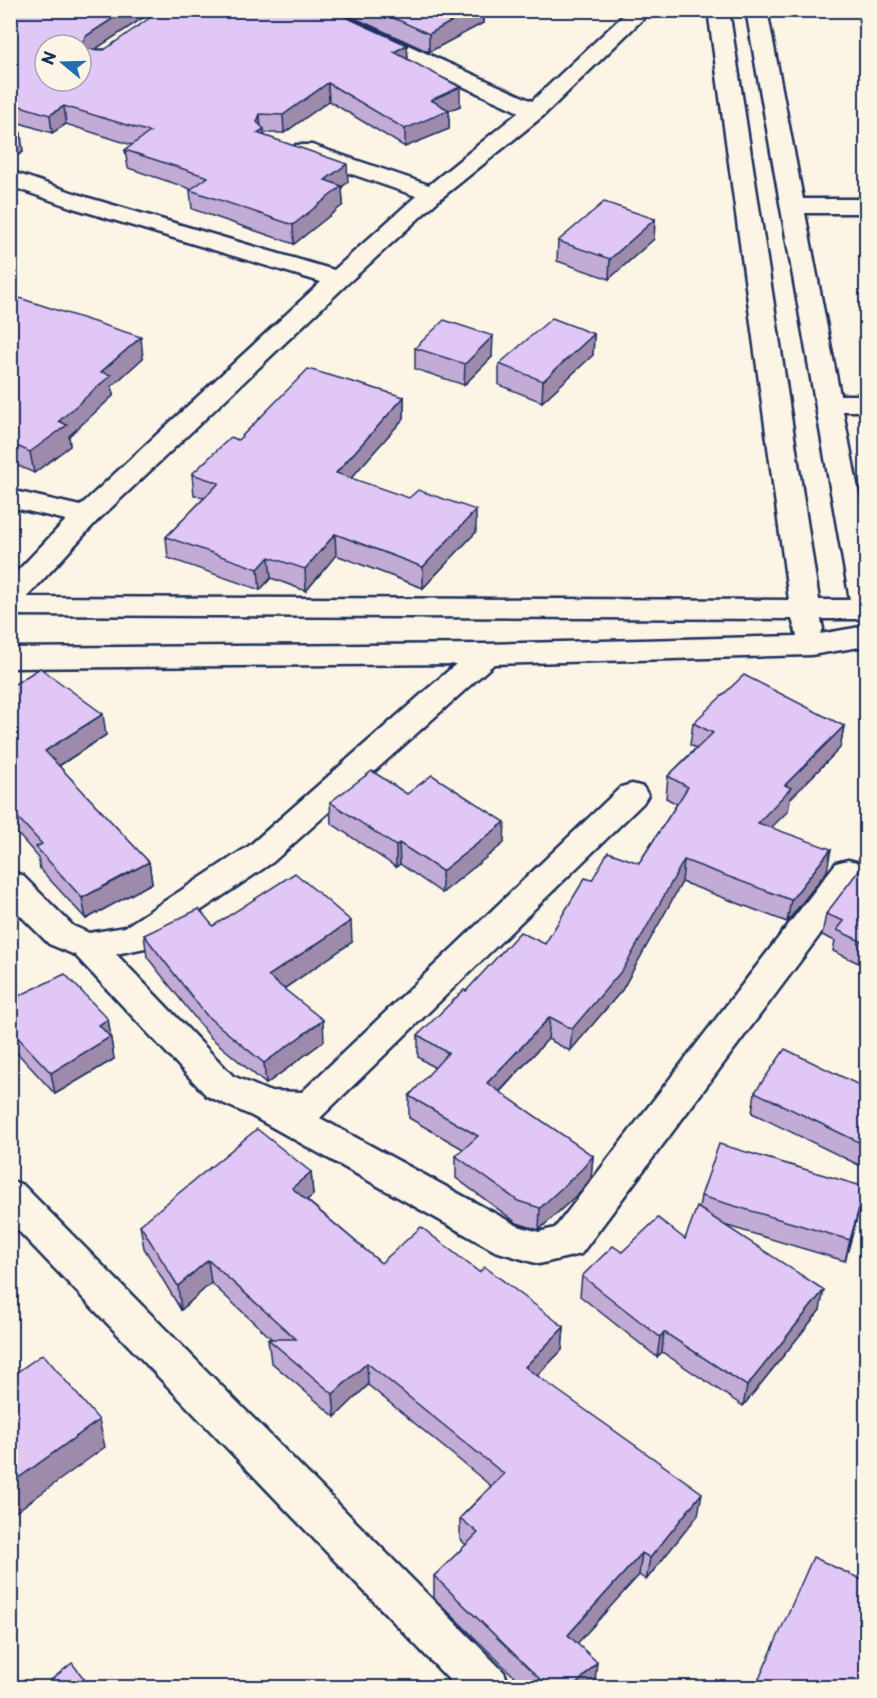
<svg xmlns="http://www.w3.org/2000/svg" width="877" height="1698" font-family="'Playpen Sans',sans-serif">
  <rect width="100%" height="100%" fill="#fcf5e5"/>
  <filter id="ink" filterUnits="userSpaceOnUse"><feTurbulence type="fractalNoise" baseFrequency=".0167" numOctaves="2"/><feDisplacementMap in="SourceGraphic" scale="12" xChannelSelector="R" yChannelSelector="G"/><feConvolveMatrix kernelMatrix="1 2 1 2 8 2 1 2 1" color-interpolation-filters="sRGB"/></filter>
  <g filter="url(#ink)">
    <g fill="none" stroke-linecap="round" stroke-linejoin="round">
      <!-- minor casing -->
      <g stroke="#1b2f5e" stroke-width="5">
        <g id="minor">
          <polygon points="302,10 330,10 532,101 629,10 652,10 543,116 440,199 347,284 96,522 27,597 789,600 708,10 729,10 819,600 850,600 746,10 767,10 803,199 866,199 866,213 805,213 840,395 866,395 866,411 843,411 866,531 866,619 821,619 823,629 820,634 866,626 866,646 811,655 494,664 273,862 145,948 116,954 233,1076 268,1091 302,1092 621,787 632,784 643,787 648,795 643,803 320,1118 518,1226 539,1232 555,1228 836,863 848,860 860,863 865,872 860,881 581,1254 539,1264 495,1251 252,1116 207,1096 75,955 49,944 10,905 10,872 22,875 73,926 89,933 125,927 249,846 456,664 10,668 10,648 486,644 797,636 792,619 10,615 10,579 66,520 10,507 10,490 80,506 321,282 73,208 10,186 10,171 89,198 334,270 416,196 296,155 293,150 296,145 312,145 429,185 519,112 305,14"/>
          <polygon points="10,1180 23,1185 504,1672 510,1688 457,1688 10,1222"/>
        </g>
      </g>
      <!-- minor -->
      <use href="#minor" fill="#fcf5e5" fill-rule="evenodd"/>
    </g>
    <!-- wall -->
    <g fill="#c2abd4" stroke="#1b2f5e" stroke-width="1.5">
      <polygon points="10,10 155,10 95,49 407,45 408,59 460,106 449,110 449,129 405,147 329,101 284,133 264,133 265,136 348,182 342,187 343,205 294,244 192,209 190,190 191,189 128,168 125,150 132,145 66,124 52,133 13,121 23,152 10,160"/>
      <polygon points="337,10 483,10 483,23 429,52"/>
      <polygon points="655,219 654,239 609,279 557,261 558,241"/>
      <polygon points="10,295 143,358 112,386 113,396 69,436 70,446 34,473 10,462"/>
      <polygon points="594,334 593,355 542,402 499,385 499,364"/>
      <polygon points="415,348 492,357 464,385 415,369"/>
      <polygon points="404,397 404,418 351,478 476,532 423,588 336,555 306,591 271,578 260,590 168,558 166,537 204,498 194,495 192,474 238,440"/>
      <polygon points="10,687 106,735 59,766 149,862 152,883 86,919 40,869 38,857 10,825"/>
      <polygon points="693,723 844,726 840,748 790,799 788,811 771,827 827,871 787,922 682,882 622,990 570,1051 548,1039 500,1092 593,1156 591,1178 581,1191 539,1230 517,1223 456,1178 456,1156 463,1149 409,1118 409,1096 435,1068 418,1057 418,1035 466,991 545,944 592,880 639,863 677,804 666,798 668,776 696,748 690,745"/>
      <polygon points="407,794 504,843 442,893 400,864 396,867 331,823 330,802"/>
      <polygon points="867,863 867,967 833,951 835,941 822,935 826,914"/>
      <polygon points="213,926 352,942 284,989 324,1041 266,1084 210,1037 147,957 144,935"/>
      <polygon points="10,1000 108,1019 114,1059 55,1094 10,1045"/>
      <polygon points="867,1072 867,1169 752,1113 755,1092 861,1086"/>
      <polygon points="311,1172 313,1195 307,1200 381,1263 479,1272 564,1327 562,1350 537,1376 698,1515 646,1580 639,1575 577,1643 595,1682 590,1688 526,1688 434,1598 434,1576 466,1545 460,1539 460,1518 491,1486 368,1385 335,1417 271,1362 268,1339 272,1339 211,1283 181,1310 144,1248 140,1225"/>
      <polygon points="701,1196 860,1207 845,1261 724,1225 820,1310 743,1406 662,1352 657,1357 580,1296 582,1276 622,1252 685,1239 699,1208"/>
    </g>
    <!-- shaded-wall -->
    <g fill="#9e8bac" stroke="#1b2f5e" stroke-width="1.5">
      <polygon points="126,10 155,10 88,54 82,42 86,36"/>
      <polygon points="472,10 483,10 483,23 429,52 429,34"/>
      <polygon points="407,45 408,63 394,52"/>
      <polygon points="328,83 329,101 284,133 283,115"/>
      <polygon points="460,87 460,106 435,116 449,110 449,129 405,147 405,129 431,100"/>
      <polygon points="64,106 66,124 52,133 50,115"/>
      <polygon points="260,114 261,131 264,129 265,147 258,152 257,122"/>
      <polygon points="21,133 23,152 10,160 10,140"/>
      <polygon points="347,164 348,182 342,187 343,205 294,244 293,225 325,180"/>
      <polygon points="655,219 654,239 609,279 610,259"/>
      <polygon points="12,239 15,258 10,261 10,240"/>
      <polygon points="594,334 593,355 542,402 543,381"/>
      <polygon points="493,336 492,357 464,385 465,364"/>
      <polygon points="141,337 143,358 112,386 113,396 69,436 70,446 34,473 30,452 59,421 101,372"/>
      <polygon points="404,397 404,418 337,494 336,473"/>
      <polygon points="476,510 476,532 423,588 423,567"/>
      <polygon points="335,534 336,555 306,591 305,569"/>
      <polygon points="269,557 271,578 260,590 258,569"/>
      <polygon points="103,714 106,735 49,772 45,751"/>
      <polygon points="844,726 840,748 790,799 788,811 754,845 758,823 785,785"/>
      <polygon points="505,822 504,843 442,893 442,871"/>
      <polygon points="399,843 400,864 396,867 396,846"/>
      <polygon points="831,849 827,871 787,922 791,900"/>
      <polygon points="684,860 682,882 622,990 570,1051 572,1029"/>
      <polygon points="149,862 152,883 86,919 82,898"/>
      <polygon points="351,921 352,942 270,998 268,976"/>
      <polygon points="550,1017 548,1039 487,1105 487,1083"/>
      <polygon points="108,1019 114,1059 55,1094 51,1073 99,1025"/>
      <polygon points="323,1020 324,1041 266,1084 264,1063"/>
      <polygon points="593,1156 591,1178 581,1191 539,1230 540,1208"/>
      <polygon points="311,1172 313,1195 294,1211 292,1188"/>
      <polygon points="865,1187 860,1207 845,1261 850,1240"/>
      <polygon points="208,1260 211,1283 181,1310 178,1286"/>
      <polygon points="824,1290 820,1310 743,1406 747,1386"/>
      <polygon points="564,1327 562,1350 524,1389 525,1367"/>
      <polygon points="664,1332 662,1352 657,1357 660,1337"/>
      <polygon points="367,1363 368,1385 335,1417 333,1394"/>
      <polygon points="99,1420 105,1447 10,1516 10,1484"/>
      <polygon points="702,1493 698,1515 646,1580 650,1558"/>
      <polygon points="642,1553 639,1575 566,1656 568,1635"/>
      <polygon points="597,1662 595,1682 590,1688 573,1688"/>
    </g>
    <!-- building -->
    <g fill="#e1c7f6" stroke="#1b2f5e" stroke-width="1.5" fill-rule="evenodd">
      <path d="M10,10h116l-40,26 -4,6 3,7 19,1 57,-40h169l77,35 -13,7 66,35 -29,13 18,10 -44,19 -77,-46 -45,32 -23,-1 -3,8 7,7 -7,4 90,31 -22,16 17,6 -49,39 -103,-35 18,-13 -83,-27 25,-18 -86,-26 -14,9 -40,-12zM45,45h36v36h-36z"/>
      <polygon points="376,10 472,10 429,34"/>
      <polygon points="10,117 21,133 10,140"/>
      <polygon points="604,202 655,219 610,259 558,241"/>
      <polygon points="10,295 141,337 101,372 111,375 59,421 67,425 30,452 10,443"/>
      <polygon points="552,318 594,334 543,381 499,364"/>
      <polygon points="444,320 493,336 465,364 415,348"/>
      <polygon points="308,369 404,397 336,473 409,498 418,490 476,510 423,567 335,534 305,569 269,557 258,569 166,537 219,483 192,474 231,437 238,440"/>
      <polygon points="40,668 103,714 45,751 149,862 82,898 36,847 42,844 10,809 10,687"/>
      <polygon points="744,675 844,726 785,785 791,788 758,823 831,849 791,900 684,860 624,968 572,1029 550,1017 487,1083 593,1156 582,1169 540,1208 518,1201 456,1156 478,1136 409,1096 448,1053 418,1035 464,990 466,991 520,932 545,944 585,878 592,880 608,852 639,863 688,787 668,776 713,733 693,723"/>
      <polygon points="372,771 407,794 432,775 505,822 442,871 399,843 396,846 330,802"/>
      <polygon points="865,862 867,863 867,944 837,930 844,921 826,914"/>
      <polygon points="295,873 351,921 268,976 323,1020 264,1063 207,1016 144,935 199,909 213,926"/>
      <polygon points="65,974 108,1019 99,1025 110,1037 51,1073 10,1029 10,1000"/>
      <polygon points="785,1049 861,1086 867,1072 867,1146 755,1092"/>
      <polygon points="257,1129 311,1172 292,1188 381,1263 421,1227 479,1272 485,1267 564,1327 525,1367 702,1493 650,1558 642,1553 568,1635 597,1662 573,1688 549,1688 434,1576 478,1533 460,1518 504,1474 367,1363 333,1394 268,1339 296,1339 208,1260 178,1286 140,1225"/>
      <polygon points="719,1144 865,1187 850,1240 701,1196"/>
      <polygon points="697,1207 824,1290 747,1386 664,1332 660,1337 582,1276 613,1246 622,1252 658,1218 685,1239"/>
      <polygon points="43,1354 99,1420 10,1484 10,1377"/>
      <polygon points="813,1557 867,1582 867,1688 755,1688"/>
      <polygon points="72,1663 91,1688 41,1688"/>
    </g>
  </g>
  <!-- margin -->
  <rect width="877" height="1698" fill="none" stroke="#fcf5e5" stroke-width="36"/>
  <rect x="18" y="18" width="841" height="1662" fill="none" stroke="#1b2f5e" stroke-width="2" filter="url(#ink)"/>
  <!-- north arrow -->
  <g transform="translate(63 63) rotate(289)"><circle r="28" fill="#fcf5e5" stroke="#a2a6af" stroke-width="1.5"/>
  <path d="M0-4.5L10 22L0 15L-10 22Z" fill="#1f6fb2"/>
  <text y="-9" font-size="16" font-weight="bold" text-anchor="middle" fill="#1b2f5e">N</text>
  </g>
</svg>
